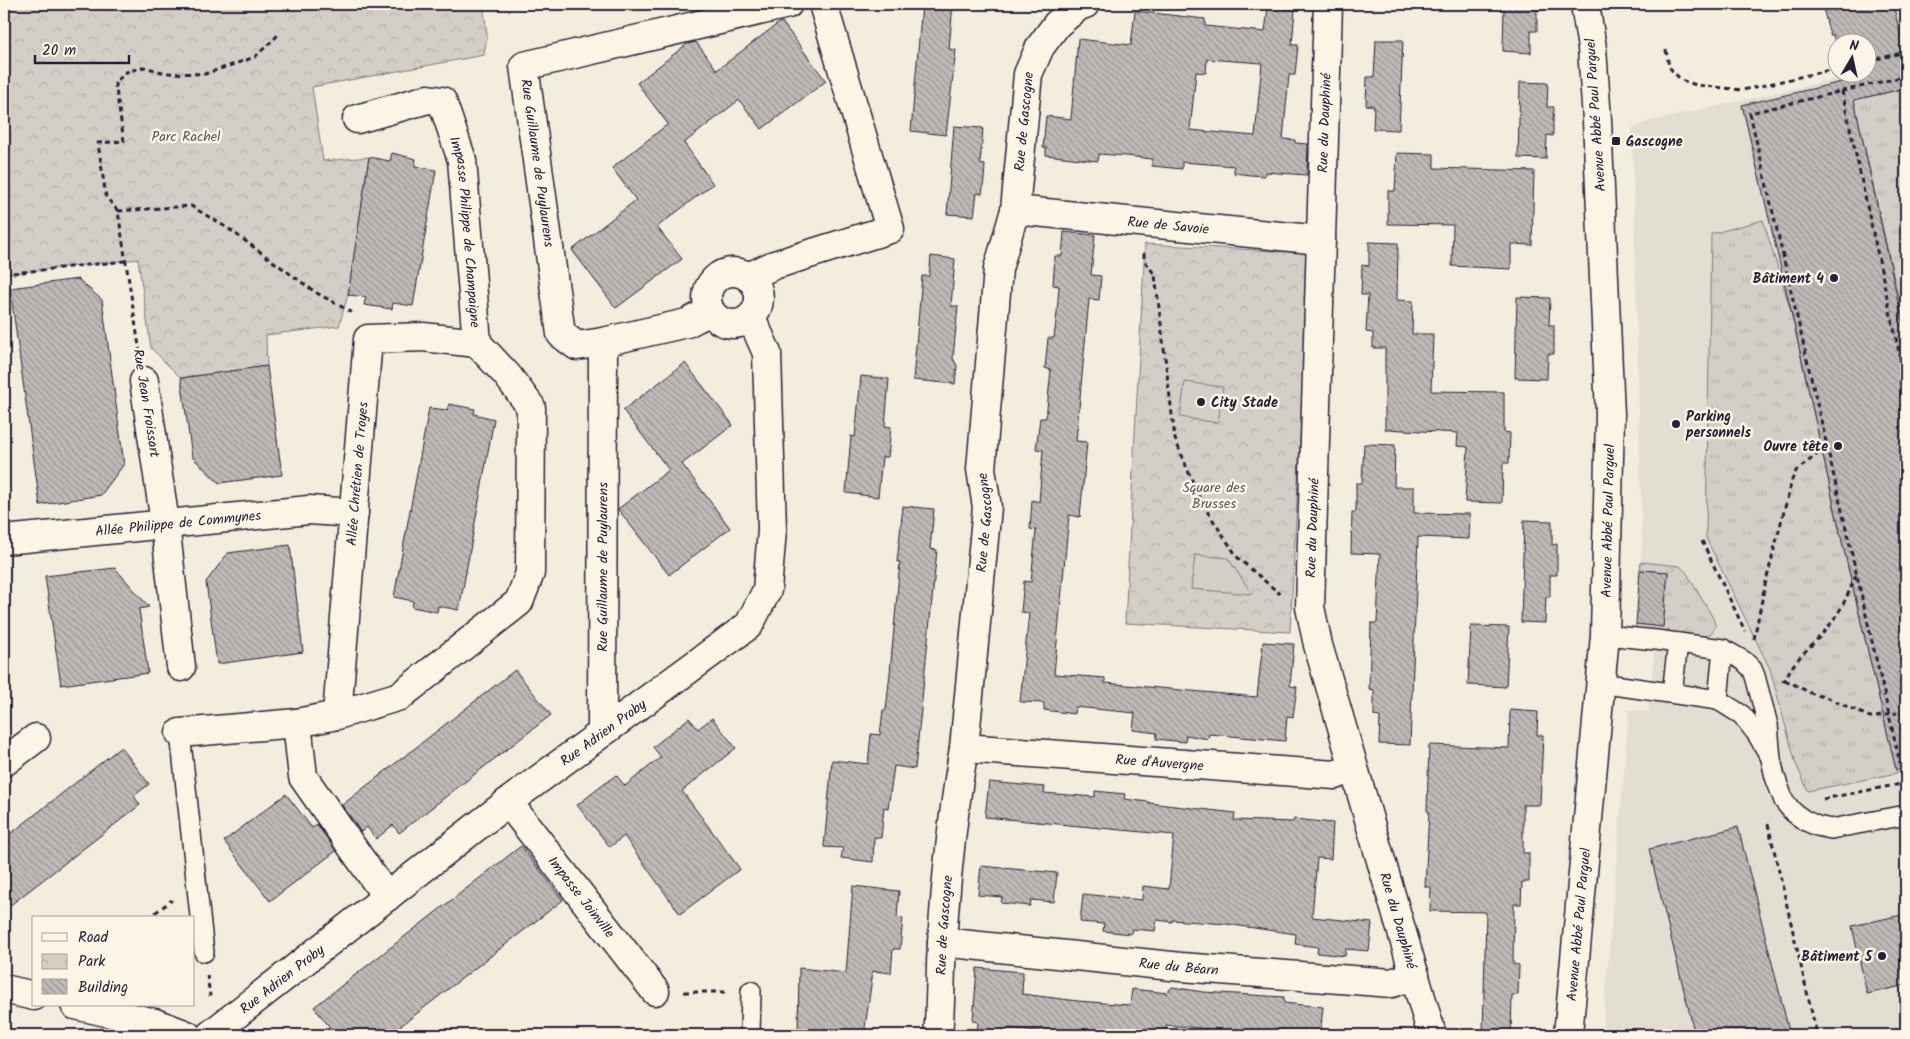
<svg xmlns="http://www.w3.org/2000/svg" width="1910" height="1039" font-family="Kalam,sans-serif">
  <defs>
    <pattern id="grass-tufts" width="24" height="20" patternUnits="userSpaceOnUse" patternTransform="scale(1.25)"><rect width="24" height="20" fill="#d4cfc6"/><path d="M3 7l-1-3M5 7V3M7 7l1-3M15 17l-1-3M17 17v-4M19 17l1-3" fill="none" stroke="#b6b1ab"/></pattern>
    <pattern id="park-crowns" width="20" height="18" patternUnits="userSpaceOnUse" patternTransform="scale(1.25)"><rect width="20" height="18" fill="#d4cfc6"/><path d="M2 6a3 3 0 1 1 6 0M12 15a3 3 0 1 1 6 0" fill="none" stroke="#b6b1ab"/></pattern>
    <pattern id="building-back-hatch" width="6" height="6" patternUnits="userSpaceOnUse" patternTransform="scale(1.25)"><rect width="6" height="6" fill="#bfbab6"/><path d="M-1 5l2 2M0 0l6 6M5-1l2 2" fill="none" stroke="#9b9795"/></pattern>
  </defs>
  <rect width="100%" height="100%" fill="#f3edde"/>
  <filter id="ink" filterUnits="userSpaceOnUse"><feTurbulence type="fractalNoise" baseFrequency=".02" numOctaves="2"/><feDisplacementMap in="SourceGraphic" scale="10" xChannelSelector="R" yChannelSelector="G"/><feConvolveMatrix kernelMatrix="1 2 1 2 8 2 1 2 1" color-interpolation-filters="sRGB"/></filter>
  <g filter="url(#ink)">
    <!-- built -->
    <polygon fill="#e3ded2" points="1906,63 1906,1035 1602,1035 1629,710 1648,712 1657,626 1636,624 1642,543 1632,128 1647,122"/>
    <!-- grass -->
    <g fill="url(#grass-tufts)" stroke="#7b7880">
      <polygon points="1906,88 1906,332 1854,100"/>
      <polygon points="1763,220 1791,311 1841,537 1897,773 1808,791 1796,764 1770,669 1706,538 1711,234"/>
      <path d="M1641,562l39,4 6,6 26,44c2,5 5,10 1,15 -8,13 -64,1 -78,-1l1,-6 27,2 5,-54 -28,-2z"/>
    </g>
    <!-- park -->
    <g fill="url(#park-crowns)" stroke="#7b7880">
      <polygon points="4,4 483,4 487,35 484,55 312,87 323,161 369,157 348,295 339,326 266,335 267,366 181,378 151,348 138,259 4,274"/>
      <polygon points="1145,244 1310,253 1290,632 1125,623"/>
    </g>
    <!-- garden -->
    <g fill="#d4cfc6" stroke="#7b7880">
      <polygon points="1185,382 1223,387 1218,423 1180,417"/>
      <polygon points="1195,555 1228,558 1252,594 1191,589"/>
    </g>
    <!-- building -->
    <g fill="url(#building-back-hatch)" stroke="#22223b" fill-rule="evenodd">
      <polygon points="922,4 953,4 949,49 956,50 946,135 911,131"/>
      <polygon points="1504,4 1537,4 1537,31 1531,31 1531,53 1503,51"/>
      <polygon points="1822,4 1893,4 1906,57 1906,88 1854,100 1906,337 1906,768 1896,770 1841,537 1791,311 1742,105 1846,81 1843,72 1868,72 1868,42 1838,42 1838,52 1833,35 1830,35"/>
      <path d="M1268,7l27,3 -3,35h6l-3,30h-6l-6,64 12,1v3l13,1 -1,31 -42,-3v4l-15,-1 -16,-2v-7l-52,-4v7l-30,-3v-7l-26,-3 -27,-2 -1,7 -52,-6v-7h-3l3,-32 25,3 7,-80 53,6 4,-34 70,8v7l60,6zM1207,59l55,4 -7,73 -65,-6 6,-58 10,1z"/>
      <polygon points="780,22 782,22 826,81 762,129 739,100 684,143 713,184 657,227 682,259 616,308 572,250 636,200 612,168 668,124 637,83 687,44 696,42 717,70"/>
      <polygon points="1376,40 1403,40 1399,130 1373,129 1374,106 1366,105 1367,77 1374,77"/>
      <polygon points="1520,82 1548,83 1547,107 1554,107 1553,120 1553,136 1547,135 1546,159 1518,158"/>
      <polygon points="954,126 983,128 980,164 985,165 984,179 982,194 977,193 974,216 947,214"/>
      <polygon points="392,153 416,159 415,166 436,170 413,306 393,303 392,309 364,305 366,297 348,295 369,157 390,161"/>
      <polygon points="1397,153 1434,154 1434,168 1534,171 1532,245 1511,244 1511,269 1452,266 1453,225 1388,224 1388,191 1395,191"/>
      <polygon points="1064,232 1095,235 1091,275 1101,276 1099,300 1089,299 1076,441 1087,442 1080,517 1069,515 1054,674 1105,678 1105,683 1257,697 1263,642 1294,644 1290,686 1297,687 1293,717 1287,716 1285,741 1209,734 1208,739 1186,735 1185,742 1156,739 1157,733 1133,730 1135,713 1075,707 1074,714 1044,710 1044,703 1020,702 1029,613 1021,612 1024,581 1031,582 1036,530 1030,529 1032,500 1039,502 1043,450 1036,449 1040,418 1046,418 1051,370 1045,368 1048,338 1054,338 1057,313 1059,286 1053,285 1055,256 1062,256"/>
      <polygon points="1369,242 1398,243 1397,300 1413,301 1412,334 1433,334 1431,391 1504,392 1504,432 1510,433 1509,463 1503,463 1502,503 1465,502 1468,447 1457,446 1458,433 1385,429 1385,348 1373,348 1373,333 1366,332 1368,295 1361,295 1362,265 1369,266"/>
      <polygon points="931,256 955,259 951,306 958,306 953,358 957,366 955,384 913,380 922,276 929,276"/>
      <polygon points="78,279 102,300 124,464 101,495 40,505 10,288"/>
      <polygon points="1517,297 1550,298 1549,325 1554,325 1554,354 1548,354 1547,379 1515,378"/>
      <polygon points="685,363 733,425 682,464 730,528 669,575 618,509 669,470 623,410"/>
      <polygon points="267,366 282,475 219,483 192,457 181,378"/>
      <polygon points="861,376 889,379 885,426 891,427 888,457 882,457 878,497 846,493 851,436 855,437"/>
      <polygon points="449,404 475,409 474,414 494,419 459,610 438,606 437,612 412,607 413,601 394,597 429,408 447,410"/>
      <polygon points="1364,444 1395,445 1394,487 1414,487 1414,513 1470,514 1469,539 1418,537 1410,745 1379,744 1380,717 1374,716 1374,690 1369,689 1371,623 1377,623 1380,554 1351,553 1352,512 1356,512 1356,483 1362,483"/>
      <polygon points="903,506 934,509 930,549 937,550 915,769 894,766 888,808 884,807 881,838 874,837 873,862 841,858 843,848 824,847 832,760 868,764 871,734 880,735 883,710 886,710 890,673 900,562 897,562"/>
      <polygon points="1524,520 1552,521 1552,545 1557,544 1557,575 1550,575 1550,597 1546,597 1545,623 1521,622"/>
      <polygon points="290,545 303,652 217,664 206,582 228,553"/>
      <polygon points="115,568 149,607 139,609 148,673 61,685 45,576"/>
      <polygon points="1640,570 1668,572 1663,627 1636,624"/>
      <polygon points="1471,626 1509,627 1506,687 1468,685"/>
      <polygon points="515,670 551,715 399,833 393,825 376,839 367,827 361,832 342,805"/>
      <polygon points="1510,710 1538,712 1537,735 1543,735 1540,805 1523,805 1523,853 1529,853 1529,882 1522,882 1521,904 1514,904 1513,964 1519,965 1518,995 1512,995 1511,1035 1483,1035 1486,912 1430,911 1431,887 1425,887 1429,811 1427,811 1429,745 1509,748"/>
      <polygon points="689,718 698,729 712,718 736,748 682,791 740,869 680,914 624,836 610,847 577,805 616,775 625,786 661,757 653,747"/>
      <polygon points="121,747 149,784 134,796 140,805 4,910 4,839"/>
      <polygon points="989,782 1045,787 1044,793 1069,795 1095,797 1095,791 1125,794 1124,799 1149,802 1149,803 1235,813 1234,820 1293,822 1294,819 1333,823 1331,859 1317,858 1312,917 1372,923 1369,951 1346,949 1345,956 1317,953 1318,947 1295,944 1296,934 1226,924 1172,920 1172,922 1157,920 1155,931 1132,929 1131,934 1103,931 1104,924 1080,922 1083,894 1142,900 1143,886 1169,889 1174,835 985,817"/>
      <polygon points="286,794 312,828 317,824 336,851 270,901 224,841"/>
      <polygon points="1738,827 1790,1035 1695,1035 1649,849"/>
      <polygon points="521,846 563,900 389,1035 336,1035 314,1007"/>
      <polygon points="981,866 1057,873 1054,902 1031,900 1030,906 1001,903 1002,897 978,895"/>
      <polygon points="853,886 899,891 897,917 903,918 900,949 893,949 891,973 873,971 864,1035 798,1035 799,968 846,973"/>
      <polygon points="1906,914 1906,985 1867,994 1852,926"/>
      <polygon points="977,968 1023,972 1022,994 1078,1001 1130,1005 1132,989 1167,993 1172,987 1203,992 1284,997 1284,1003 1323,1007 1320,1035 1277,1035 1166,1025 1166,1035 1127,1031 1127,1035 1081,1035 1007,1028 1006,1035 977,1035 978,1022 973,1021"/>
    </g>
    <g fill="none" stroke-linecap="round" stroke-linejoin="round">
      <!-- service casing -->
      <g stroke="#22223b" stroke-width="22">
        <g id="service">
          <polyline points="1605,635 1656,640 1723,649 1744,661 1752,669 1755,676 1768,725 1771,759 1775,777 1784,801 1793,812 1804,820 1817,826 1831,829 1906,815"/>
          <polyline points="1600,683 1718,700 1742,715 1757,734 1768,753"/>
          <polyline points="1672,693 1678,643"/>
          <polyline points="1718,700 1723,649"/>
          <polyline points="180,733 204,952"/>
          <polyline points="750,1035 751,991"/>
        </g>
      </g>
      <!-- minor casing -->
      <g stroke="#22223b" stroke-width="31">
        <g id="minor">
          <path id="s1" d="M1328,4l-18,603 8,38 114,390"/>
          <path id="s2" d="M357,119l71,-20 14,2 20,59 15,183 30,32 24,32 -1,166 -11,29 -119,94 -63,19 -40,8 6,54 84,120"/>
          <path id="s3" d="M1015,210l306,30"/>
          <circle cx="733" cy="298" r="26"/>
          <polyline points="748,277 774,265 890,229 823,4"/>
          <polyline points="710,311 687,323 603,342 577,346 561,334 524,66 788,4"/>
          <polyline points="144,381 165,523 181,667"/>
          <path id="s4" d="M4,540l305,-30 45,3"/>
          <path id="s5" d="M337,715l31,-376 55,-2 54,6"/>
          <path id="s6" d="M602,732l1,-390"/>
          <polyline points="180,733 297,723"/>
          <path id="s7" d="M964,748l371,27 18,-7"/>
          <polyline points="4,762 36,738"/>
          <path id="s8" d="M508,802l147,189"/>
          <path id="s9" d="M942,942l239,25 211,16 23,-8"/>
          <polyline points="4,989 34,996"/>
          <polyline points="75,1005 155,1023 187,1035"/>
          <path id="s10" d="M210,1035l298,-233 241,-177 18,-35 5,-60 -5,-177 -16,-36"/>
          <path id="s11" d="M938,1035c3,-30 2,-61 4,-92 4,-65 11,-131 22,-195l23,-241 -6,-38 17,-200 17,-59 13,-136 12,-27 17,-23 22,-18 6,-2"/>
          <path id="s12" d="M1568,1035l37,-400 5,-221 -13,-294 -5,-72 -7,-44"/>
        </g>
      </g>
      <!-- path -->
      <g stroke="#22223b" stroke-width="3" stroke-dasharray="5 4" stroke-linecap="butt">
        <polyline points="1793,8 1798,4"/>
        <polyline points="1666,50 1669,67 1681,80 1696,85 1743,90 1838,68"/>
        <polyline points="1868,61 1906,52"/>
        <polyline points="1842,91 1906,384"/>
        <polyline points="118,211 106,197 98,143 124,141 115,83 126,72 144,67 166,73 205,74 255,57 278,35"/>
        <polyline points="1144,253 1144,260 1155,275 1175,439 1201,502 1238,558 1280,594"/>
        <polyline points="4,274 125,261"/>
        <polyline points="140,353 118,211 191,206 229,229 315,292 353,313"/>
        <polyline points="1702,541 1745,631"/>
        <polyline points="1754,639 1765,585 1792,480 1796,471 1828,446"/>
        <polyline points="1785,680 1813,694 1828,698 1870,717 1876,717 1897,713"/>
        <path d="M1782,681l3,-1c9,-22 29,-35 44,-54 12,-15 20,-33 27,-51"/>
        <polyline points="1905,784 1750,113 1906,76"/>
        <polyline points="1823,799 1906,783"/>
        <polyline points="1768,824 1817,1035"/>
        <polyline points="148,918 172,900"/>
        <polyline points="207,975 210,996"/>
        <polyline points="684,992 725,992"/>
      </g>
      <!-- service -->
      <use href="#service" stroke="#fcf5e5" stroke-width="19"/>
      <!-- minor -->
      <use href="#minor" stroke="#fcf5e5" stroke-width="28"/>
    </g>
  </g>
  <!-- markers -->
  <g fill="#22223b" stroke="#fcf5e5" stroke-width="2">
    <rect x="1611" y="136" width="10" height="10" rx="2.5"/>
    <circle cx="1834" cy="278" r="5"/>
    <circle cx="1201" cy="402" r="5"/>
    <circle cx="1676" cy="424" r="5"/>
    <circle cx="1838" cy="446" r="5"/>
    <circle cx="1882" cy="956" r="5"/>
  </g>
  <g text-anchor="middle" stroke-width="5" stroke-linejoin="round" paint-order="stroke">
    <!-- street labels -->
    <g font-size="14" fill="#22223b" stroke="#fcf5e5">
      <text transform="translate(1595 115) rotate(-94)" y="5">Avenue Abbé Paul Parguel</text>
      <text dy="5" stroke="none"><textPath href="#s11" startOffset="920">Rue de Gascogne</textPath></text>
      <text transform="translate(1324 123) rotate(-88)" y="5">Rue du Dauphiné</text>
      <text transform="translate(538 163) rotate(82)" y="5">Rue Guillaume de Puylaurens</text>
      <text dy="5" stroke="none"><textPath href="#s3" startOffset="154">Rue de Savoie</textPath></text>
      <text dy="5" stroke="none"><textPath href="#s2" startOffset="222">Impasse Philippe de Champaigne</textPath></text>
      <text transform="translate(147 403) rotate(81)" y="5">Rue Jean Froissart</text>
      <text dy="5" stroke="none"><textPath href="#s5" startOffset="242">Allée Chrétien de Troyes</textPath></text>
      <text dy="5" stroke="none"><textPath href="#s12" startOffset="516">Avenue Abbé Paul Parguel</textPath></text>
      <text dy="5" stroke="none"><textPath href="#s4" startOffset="175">Allée Philippe de Commynes</textPath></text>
      <text dy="5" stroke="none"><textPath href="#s11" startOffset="515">Rue de Gascogne</textPath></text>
      <text transform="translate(1312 528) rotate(-88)" y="5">Rue du Dauphiné</text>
      <text dy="5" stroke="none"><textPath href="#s6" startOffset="165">Rue Guillaume de Puylaurens</textPath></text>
      <text dy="5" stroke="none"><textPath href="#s10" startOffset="496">Rue Adrien Proby</textPath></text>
      <text dy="5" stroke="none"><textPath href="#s7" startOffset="196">Rue d'Auvergne</textPath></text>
      <text dy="5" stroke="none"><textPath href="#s8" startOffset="120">Impasse Joinville</textPath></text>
      <text dy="5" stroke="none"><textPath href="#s1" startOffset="929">Rue du Dauphiné</textPath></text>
      <text dy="5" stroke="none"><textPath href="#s12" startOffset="111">Avenue Abbé Paul Parguel</textPath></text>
      <text dy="5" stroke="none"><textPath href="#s11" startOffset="110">Rue de Gascogne</textPath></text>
      <text dy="5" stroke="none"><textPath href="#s9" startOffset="238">Rue du Béarn</textPath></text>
      <text dy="5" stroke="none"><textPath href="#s10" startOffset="91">Rue Adrien Proby</textPath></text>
    </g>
    <!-- park labels -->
    <g font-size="14" fill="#575665" stroke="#fcf5e5">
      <text x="186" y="141">Parc Rachel</text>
      <text x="1214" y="492">Square des<tspan x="1214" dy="16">Brusses</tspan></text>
    </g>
    <!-- poi labels -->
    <g font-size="14" font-weight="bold" fill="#22223b" stroke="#fcf5e5" text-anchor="start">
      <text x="1626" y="146">Gascogne</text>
      <text x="1824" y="283" text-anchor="end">Bâtiment 4</text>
      <text x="1211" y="407">City Stade</text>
      <text x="1686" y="421">Parking<tspan x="1686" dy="16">personnels</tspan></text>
      <text x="1828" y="451" text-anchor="end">Ouvre tête</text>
      <text x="1872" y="961" text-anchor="end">Bâtiment 5</text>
    </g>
  </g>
  <!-- margin -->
  <rect width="1910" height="1039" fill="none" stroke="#fcf5e5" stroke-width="20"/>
  <rect x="10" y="10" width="1890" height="1019" fill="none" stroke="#22223b" stroke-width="2" filter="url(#ink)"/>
  <!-- legend -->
  <rect x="32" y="916" width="162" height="90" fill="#fcf5e5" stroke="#a5a1a1"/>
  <rect x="42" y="933" width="25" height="8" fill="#fcf5e5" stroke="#a5a1a1"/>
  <text x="78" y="942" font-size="15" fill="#22223b">Road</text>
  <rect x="42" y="954" width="25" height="15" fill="url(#park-crowns)" stroke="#a5a1a1"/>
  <text x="78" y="966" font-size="15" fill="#22223b">Park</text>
  <rect x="42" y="979" width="25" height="15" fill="url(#building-back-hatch)" stroke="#a5a1a1"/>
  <text x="78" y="992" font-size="15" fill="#22223b">Building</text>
  <!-- north arrow -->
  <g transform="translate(1852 58) rotate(9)"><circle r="24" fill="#fcf5e5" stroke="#a5a1a1"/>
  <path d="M0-4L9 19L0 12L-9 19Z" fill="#22223b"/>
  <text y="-8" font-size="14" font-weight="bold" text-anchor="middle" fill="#22223b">N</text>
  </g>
  <!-- scale -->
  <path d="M35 55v8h94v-8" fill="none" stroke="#22223b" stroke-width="2.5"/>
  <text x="42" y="55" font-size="15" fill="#22223b" stroke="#fcf5e5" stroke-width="4" paint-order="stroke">20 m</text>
</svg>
